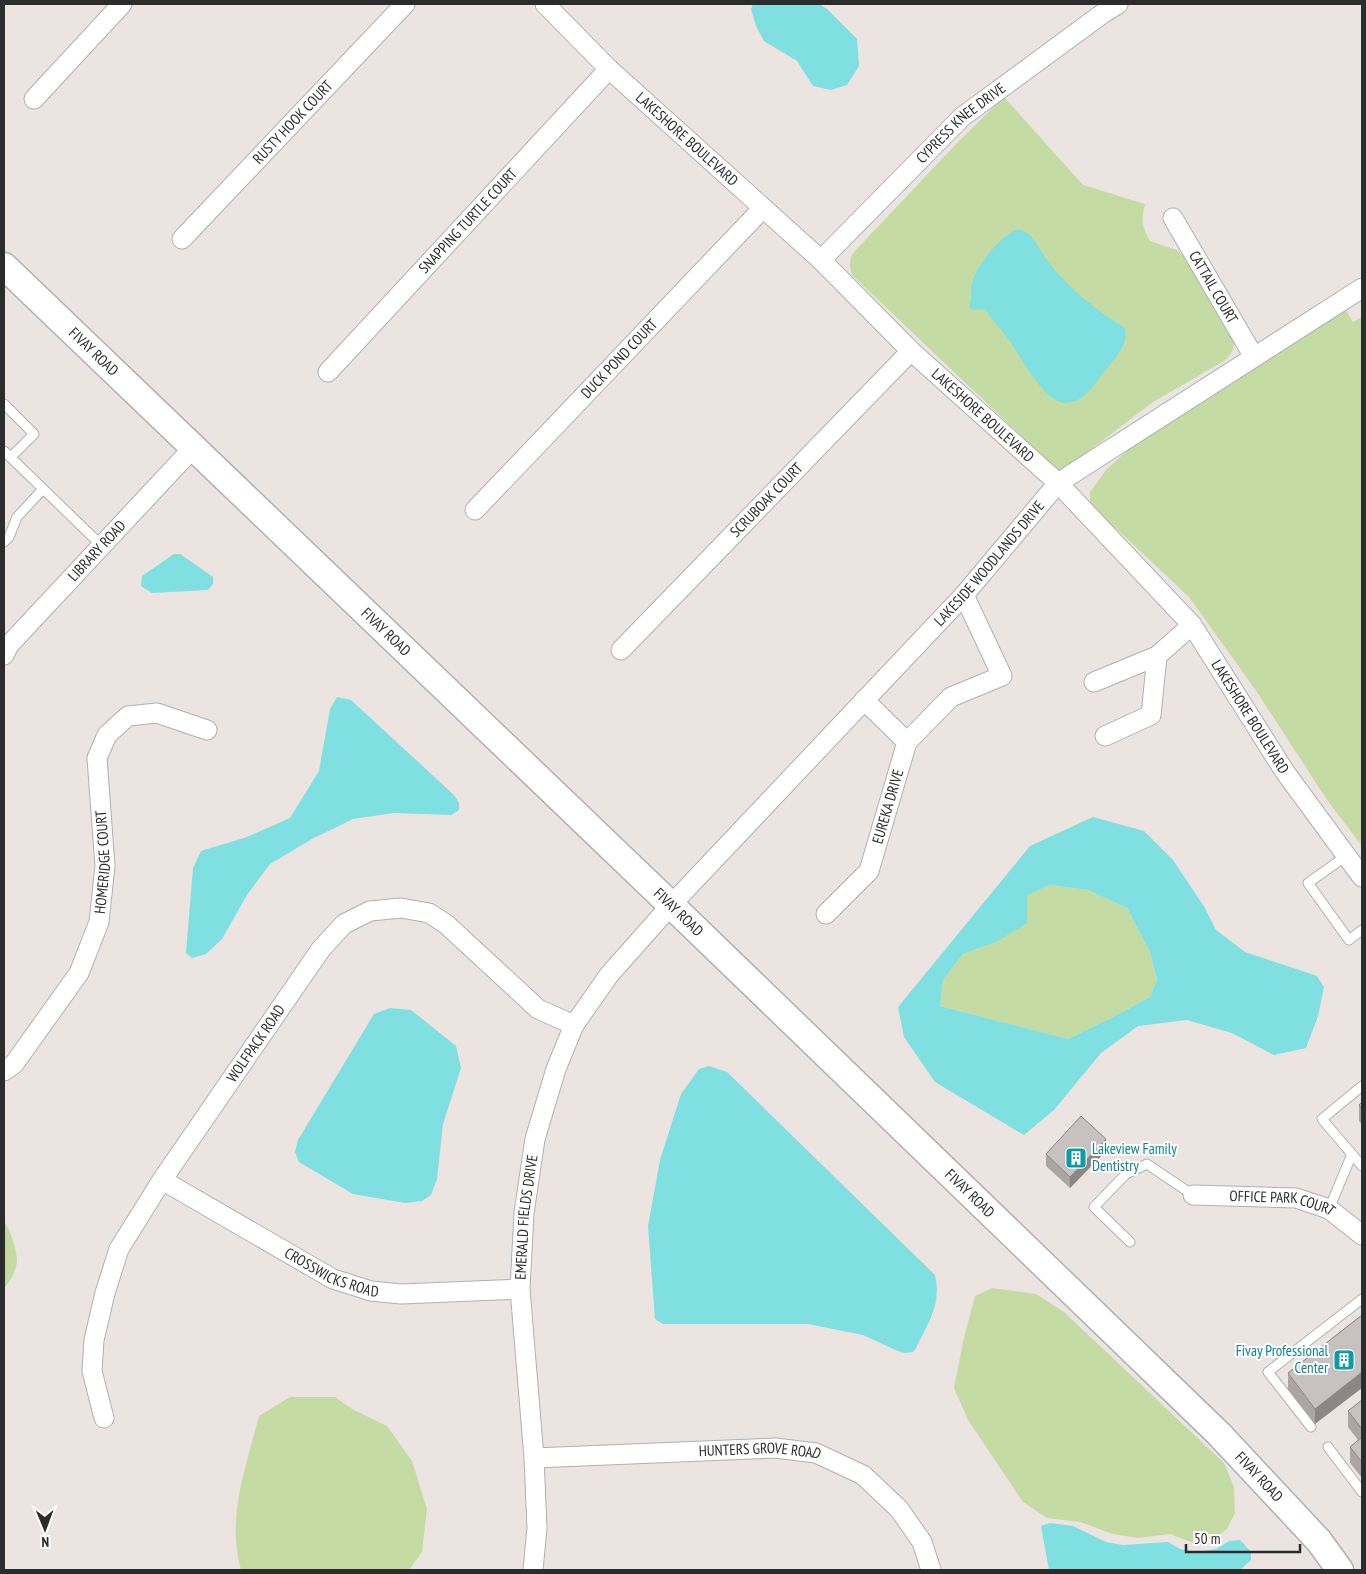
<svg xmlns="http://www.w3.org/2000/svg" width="1366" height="1574" font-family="'PT Sans Narrow',sans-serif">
  <rect width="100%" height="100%" fill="#ece4e0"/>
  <!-- green -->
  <g fill="#c4dca3">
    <path d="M1004,97l79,88 62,19c-4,17 -3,22 5,37l27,9 6,6 51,83c0,11 -2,15 -10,22l-71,41 -63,48 -16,16 -8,5h-8l-206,-196c-3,-9 -3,-14 1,-22l106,-112z"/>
    <polygon points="1346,310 1353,322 1362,317 1362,846 1327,800 1257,692 1189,597 1090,504 1090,492 1106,470 1132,446 1165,422 1222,389 1262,360"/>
    <polygon points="1049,885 1088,890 1127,908 1150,952 1157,981 1150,997 1117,1015 1068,1039 940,1006 943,980 963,954 996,942 1027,896"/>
    <path d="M4,1222c6,6 13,29 13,38 0,9 -7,22 -13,28z"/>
    <polygon points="992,1288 1036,1294 1064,1312 1224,1463 1234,1487 1235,1513 1227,1529 1211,1541 1197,1544 1170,1534 1138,1538 1113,1534 1080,1522 1047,1518 1023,1502 968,1420 954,1388 963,1342 975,1296"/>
    <path d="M290,1397h45l17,12 35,17 25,35 15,48 -5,43 -13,18h-168c-15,-52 5,-103 18,-154z"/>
  </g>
  <!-- water -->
  <g fill="#7fdfe1" fill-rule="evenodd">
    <polygon points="753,4 819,4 827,9 857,39 859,66 847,85 831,90 813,86 797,61 764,41 756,26 751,9"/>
    <path d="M1019,229c14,4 18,17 26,28 20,29 51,53 80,71 4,17 -11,31 -21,44 -9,12 -20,30 -37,31 -23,1 -46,-47 -58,-63 -8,-11 -17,-20 -24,-31l-12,1 -4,-3c4,-11 1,-14 3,-23 4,-19 29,-49 47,-55z"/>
    <polygon points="174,554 180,554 213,577 213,584 208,590 152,593 141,586 142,576"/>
    <polygon points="337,697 351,700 454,795 459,803 459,810 451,815 394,813 353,819 312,839 270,864 247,895 222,939 206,954 192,958 186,953 193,868 201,851 247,837 290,818 319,771 330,709"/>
    <path d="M1093,817l51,14 29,29 32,48 11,22 29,22 72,24 7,11 -6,29 -12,32 -32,7 -42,-22 -45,-13 -49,6 -37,27 -47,57 -30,25 -89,-53 -31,-45 -6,-30 132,-161zM1049,885l39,5 39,18 23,44 7,28 -7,17 -33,18 -49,24 -128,-33 3,-26 20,-26 33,-12 31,-19v-27z"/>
    <polygon points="390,1008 411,1010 456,1046 461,1068 443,1124 437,1179 431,1195 422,1201 405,1203 353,1194 299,1162 295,1152 298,1140 374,1014"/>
    <path d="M709,1066l18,6 208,203c7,29 -7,48 -19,73l-3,4 -8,1 -7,-2 -35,-16 -55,-11h-145l-8,-5 -7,-93 12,-66 21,-66 18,-25z"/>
    <polygon points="1050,1523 1073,1526 1106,1542 1123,1545 1168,1542 1180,1549 1197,1552 1216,1549 1229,1541 1240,1540 1251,1552 1251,1560 1240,1570 1049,1570 1041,1526"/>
  </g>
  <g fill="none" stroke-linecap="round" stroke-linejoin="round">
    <!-- lane casing -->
    <g stroke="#acb1b6" stroke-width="11">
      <g id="lane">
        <polyline points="4,404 34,434 11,457"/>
        <polyline points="4,451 102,546"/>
        <polyline points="4,542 9,537 17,517 43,489"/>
        <polyline points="1346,856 1308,883 1349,940 1362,930"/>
        <polyline points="1362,1086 1322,1119 1362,1166"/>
        <polyline points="1329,1209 1352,1154"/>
        <polyline points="1130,1242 1094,1207 1126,1174 1147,1164 1193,1195"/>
        <polyline points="1311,1427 1268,1372 1362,1299"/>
        <polyline points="1328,1447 1362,1492"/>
      </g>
    </g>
    <!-- street casing -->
    <g stroke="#acb1b6" stroke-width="21">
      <g id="street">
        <path id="s1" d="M545,4l64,65 212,191 90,91 147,132 134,142 93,147 77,105"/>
        <polyline points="34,99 122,4"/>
        <path id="s2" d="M1173,218l81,139"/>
        <path id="s3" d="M182,239l223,-235"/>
        <path id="s4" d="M821,260l141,-143 140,-103 16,-10"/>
        <path id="s5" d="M328,372l281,-303"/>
        <path id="s6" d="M475,510l288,-302"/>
        <path id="s7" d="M621,650l290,-299"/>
        <path id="s8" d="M4,655l5,-10 184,-197"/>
        <polyline points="1094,682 1157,656 1192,625"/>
        <polyline points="1105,736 1151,715 1157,656"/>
        <polyline points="907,742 951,697 1002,676 964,595"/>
        <path id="s9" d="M826,914l43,-43 38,-129 -43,-42"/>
        <path id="s10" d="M4,1071l10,-7 65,-91 20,-51 6,-56 -8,-108 10,-23 21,-19 29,-3 50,17"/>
        <path id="s11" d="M162,1180l171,99 38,12 30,3 119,-5"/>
        <path id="s12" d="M1193,1195l103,3 33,11 33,26"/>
        <path id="s13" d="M104,1418l-12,-47 2,-31 11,-47 14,-44 43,-69 159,-231 23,-25 26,-13 31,-3 28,5 17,11 92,85 36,16"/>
        <path id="s14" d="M534,1458l241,-10 41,5 47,22 36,34 23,33 9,28"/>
        <path id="s15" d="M533,1570l4,-42 -3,-70 -14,-169 4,-76 11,-74 21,-70 18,-44 35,-50 62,-70 293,-310 94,-112 304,-195"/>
      </g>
    </g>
    <!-- secondary casing -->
    <g stroke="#acb1b6" stroke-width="29">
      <g id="secondary">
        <path id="s16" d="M4,266l667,639 548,529 100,107 21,29"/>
      </g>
    </g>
    <!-- lane -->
    <use href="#lane" stroke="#fff" stroke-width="9"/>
    <!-- street -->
    <use href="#street" stroke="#fff" stroke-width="19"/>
    <!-- secondary -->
    <use href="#secondary" stroke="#fff" stroke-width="26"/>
  </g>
  <!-- wall -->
  <g fill="#aba6a4">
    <polygon points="1362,1102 1362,1124 1359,1121 1359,1105"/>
    <polygon points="1106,1151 1070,1188 1046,1166 1046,1154"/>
    <polygon points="1362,1315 1315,1424 1288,1389 1288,1373"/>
    <polygon points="1362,1400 1362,1478 1350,1463 1350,1447 1358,1440 1348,1427 1348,1411"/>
  </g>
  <!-- shaded-wall -->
  <g fill="#8b8786">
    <polygon points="1106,1139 1106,1151 1070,1188 1070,1177"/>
    <polygon points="1362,1372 1362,1388 1315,1424 1315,1409"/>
  </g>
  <!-- building -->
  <g fill="#c7c1bf" stroke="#8b8786">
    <polygon points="1362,1102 1362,1109 1359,1105"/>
    <polygon points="1081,1116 1106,1139 1070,1177 1046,1154"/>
    <polygon points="1362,1315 1362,1372 1315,1409 1288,1373"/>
    <polygon points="1362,1400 1362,1429 1348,1411"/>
    <polygon points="1362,1437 1362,1462 1350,1447"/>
  </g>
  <!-- icons -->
  <defs>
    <g id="building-square" transform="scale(1.125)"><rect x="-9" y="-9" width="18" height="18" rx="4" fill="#0f9aa8" stroke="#fff"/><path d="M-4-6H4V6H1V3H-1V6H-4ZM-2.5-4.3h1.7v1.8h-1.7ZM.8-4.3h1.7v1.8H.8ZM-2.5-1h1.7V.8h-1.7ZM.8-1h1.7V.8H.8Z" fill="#fff"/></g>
  </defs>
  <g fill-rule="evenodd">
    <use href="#building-square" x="1076" y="1158"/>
    <use href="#building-square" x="1344" y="1360"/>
  </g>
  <g text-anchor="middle" stroke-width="4" stroke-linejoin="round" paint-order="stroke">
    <!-- street labels -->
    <g font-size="15" fill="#2c2c2c" stroke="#fff">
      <text dy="5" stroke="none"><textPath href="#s3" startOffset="161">RUSTY HOOK COURT</textPath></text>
      <text dy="5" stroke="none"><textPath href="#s4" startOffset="196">CYPRESS KNEE DRIVE</textPath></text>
      <text dy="5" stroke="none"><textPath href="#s1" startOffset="196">LAKESHORE BOULEVARD</textPath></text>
      <text dy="5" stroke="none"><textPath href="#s5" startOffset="206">SNAPPING TURTLE COURT</textPath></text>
      <text dy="5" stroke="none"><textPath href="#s2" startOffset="80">CATTAIL COURT</textPath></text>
      <text dy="5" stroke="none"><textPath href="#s16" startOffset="124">FIVAY ROAD</textPath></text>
      <text dy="5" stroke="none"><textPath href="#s6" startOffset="209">DUCK POND COURT</textPath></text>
      <text dy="5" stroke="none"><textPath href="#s1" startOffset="601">LAKESHORE BOULEVARD</textPath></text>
      <text dy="5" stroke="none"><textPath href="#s7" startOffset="209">SCRUBOAK COURT</textPath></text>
      <text dy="5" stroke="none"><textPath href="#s8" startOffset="140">LIBRARY ROAD</textPath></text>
      <text dy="5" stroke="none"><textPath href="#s15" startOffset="1175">LAKESIDE WOODLANDS DRIVE</textPath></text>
      <text dy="5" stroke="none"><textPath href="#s16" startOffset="529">FIVAY ROAD</textPath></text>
      <text dy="5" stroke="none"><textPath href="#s1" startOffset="1006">LAKESHORE BOULEVARD</textPath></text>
      <text dy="5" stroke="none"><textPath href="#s9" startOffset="128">EUREKA DRIVE</textPath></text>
      <text dy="5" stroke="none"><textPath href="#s10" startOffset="239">HOMERIDGE COURT</textPath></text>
      <text dy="5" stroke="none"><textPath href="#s16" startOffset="934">FIVAY ROAD</textPath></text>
      <text dy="5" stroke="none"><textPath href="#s13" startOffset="421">WOLFPACK ROAD</textPath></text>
      <text dy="5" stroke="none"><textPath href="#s16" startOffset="1339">FIVAY ROAD</textPath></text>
      <text dy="5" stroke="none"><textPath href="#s12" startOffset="90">OFFICE PARK COURT</textPath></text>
      <text dy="5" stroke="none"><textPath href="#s15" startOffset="354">EMERALD FIELDS DRIVE</textPath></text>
      <text dy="5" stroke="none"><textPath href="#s11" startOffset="194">CROSSWICKS ROAD</textPath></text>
      <text dy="5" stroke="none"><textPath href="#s14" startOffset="226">HUNTERS GROVE ROAD</textPath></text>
      <text dy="5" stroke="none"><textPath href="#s16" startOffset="1744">FIVAY ROAD</textPath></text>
    </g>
    <!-- culture labels -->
    <g font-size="15" fill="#0d838f" stroke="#fff" text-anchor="start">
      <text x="1092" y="1154">Lakeview Family<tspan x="1092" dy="17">Dentistry</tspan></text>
      <text x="1328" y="1356" text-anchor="end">Fivay Professional<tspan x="1328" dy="17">Center</tspan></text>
    </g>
  </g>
  <!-- border -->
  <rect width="1366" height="1574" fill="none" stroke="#2c2c2c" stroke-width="10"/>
  <!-- north arrow -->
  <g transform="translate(45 1529) rotate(179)" stroke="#ffffff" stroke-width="4" paint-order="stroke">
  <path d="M0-4L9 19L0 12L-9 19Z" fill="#2c2c2c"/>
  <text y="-8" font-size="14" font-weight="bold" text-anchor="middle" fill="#2c2c2c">N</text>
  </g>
  <!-- scale -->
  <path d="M1186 1544v8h114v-8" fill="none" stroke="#2c2c2c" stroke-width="2.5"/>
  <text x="1194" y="1544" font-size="15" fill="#2c2c2c" stroke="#ffffff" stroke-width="4" paint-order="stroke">50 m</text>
</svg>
